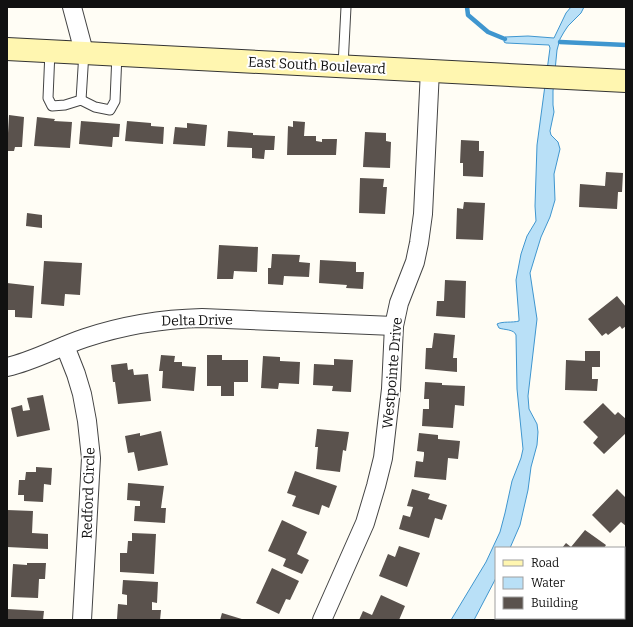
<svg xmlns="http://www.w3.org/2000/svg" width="633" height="627" font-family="Bitter,serif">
  <rect width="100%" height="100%" fill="#fffdf5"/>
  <!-- water -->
  <path fill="#b9e0f7" stroke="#3f96cf" d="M571,7h13l-3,6 -13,13 -4,6 -4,7 -3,11 -4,41v14l1,7 -4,19 1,4 7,7 2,7 -6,25 1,26 -5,17 -9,20 -11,36 7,46 -9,77 1,13 8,15 1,8 -1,13 -6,22 -3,23 -8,35 -10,23h-14v30l-22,42h-23l35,-58 14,-30 5,-19 7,-32 9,-23 2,-9 -6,-60 -1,-54c-2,-6 -12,-5 -17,-7l-2,-4c6,-3 15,-1 22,-3v-2l-3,-39 5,-26 6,-18 9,-15 -1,-15 2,-61 13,-97 -1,-3 -43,-2 -2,-1 1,-5 23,-1 26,2 12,-25z"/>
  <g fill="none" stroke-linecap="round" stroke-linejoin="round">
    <!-- stream -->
    <g stroke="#3f96cf" stroke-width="4.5">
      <polyline points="467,7 468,15 488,32 505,39"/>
      <polyline points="560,42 626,45"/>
    </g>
  </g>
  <!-- building -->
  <g fill="#5a524d">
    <polygon points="9,115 24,117 22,147 15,147 14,151 7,151"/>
    <polygon points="37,117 55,119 54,121 72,122 70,148 34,146"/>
    <polygon points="81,121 120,124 119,137 113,137 112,147 79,144"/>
    <polygon points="127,121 151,123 151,126 164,127 163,144 125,141"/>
    <polygon points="293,121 305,122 304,136 316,136 316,141 322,142 322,139 337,139 336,155 287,155 288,126 293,127"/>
    <polygon points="187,123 207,125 205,146 173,144 175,127 187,128"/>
    <polygon points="228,131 253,133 253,135 275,136 274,150 265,150 264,159 252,158 252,148 227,147"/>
    <polygon points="365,132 386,133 386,141 391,142 390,168 363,167"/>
    <polygon points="461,140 479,141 479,151 484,151 483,177 463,176 463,163 460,163"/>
    <polygon points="606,172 623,173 622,192 618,192 617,209 579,207 580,184 605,186"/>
    <polygon points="360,178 384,179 383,187 387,187 385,214 359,213"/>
    <polygon points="464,202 485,203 483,240 456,239 457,208 463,209"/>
    <polygon points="27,213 42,215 42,228 26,226"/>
    <polygon points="219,245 258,247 257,272 234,271 233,279 217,279"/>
    <polygon points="272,254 300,255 299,262 310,263 309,277 284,276 283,285 268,284 268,268 271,268"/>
    <polygon points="320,260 356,262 356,272 364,272 363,289 346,288 347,285 319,283"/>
    <polygon points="44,261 82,263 80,295 65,294 64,306 41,304"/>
    <polygon points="445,280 466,281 465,318 436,316 437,301 444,301"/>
    <polygon points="7,283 34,286 32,318 15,317 15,310 7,310"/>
    <polygon points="617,296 626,307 626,326 622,329 620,326 608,335 606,333 602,336 588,319"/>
    <polygon points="434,333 455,335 453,358 457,358 457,372 425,369 426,348 432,348"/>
    <polygon points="585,351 600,351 600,367 592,367 592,379 598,379 597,391 565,390 566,360 585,361"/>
    <polygon points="161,355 175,356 174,362 182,362 182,366 196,367 194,391 162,388 163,371 159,371"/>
    <polygon points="207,355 222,355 222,360 248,360 248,382 234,382 234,396 221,396 221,386 207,386"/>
    <polygon points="263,356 280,357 280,361 300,362 299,384 279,383 278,389 261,388"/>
    <polygon points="334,359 353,360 351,392 332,391 333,386 313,385 314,364 334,365"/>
    <polygon points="127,363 128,370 133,369 134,375 148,374 151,401 118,404 115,382 113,382 111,365"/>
    <polygon points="425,382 442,383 442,385 465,386 464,406 455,405 453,428 422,426 423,409 429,409 429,399 424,399"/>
    <polygon points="43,395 50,430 17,437 11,408 22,405 23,411 30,410 27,398"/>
    <polygon points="603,403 615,415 618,412 626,419 626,433 604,454 593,443 598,437 583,422"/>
    <polygon points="317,429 349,432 346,451 343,450 340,472 316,469 318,447 315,447"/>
    <polygon points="161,431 168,465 138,471 134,452 128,453 125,436 140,433 140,436"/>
    <polygon points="419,433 438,435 438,439 460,441 458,459 448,458 446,480 414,477 416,461 423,462 424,455 424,452 417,451"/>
    <polygon points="36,467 52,468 51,485 44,484 43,502 24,501 24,495 18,495 19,480 25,480 26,472 36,472"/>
    <polygon points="295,471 337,486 329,508 322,505 319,515 292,506 296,496 287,493"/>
    <polygon points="128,483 164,486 161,508 166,508 165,523 134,521 135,506 140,506 140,501 127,500"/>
    <polygon points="412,489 430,494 428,499 447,505 442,520 435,518 429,538 399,529 403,515 410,517 413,507 407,506"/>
    <polygon points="617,489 626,498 626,526 621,522 610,533 592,515"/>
    <polygon points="7,510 33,511 32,533 48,534 48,549 7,547"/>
    <polygon points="282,520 307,532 297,554 309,560 302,574 283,566 286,559 268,551"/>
    <polygon points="585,530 606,545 604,548 562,548 566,543 571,547"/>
    <polygon points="132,533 156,534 154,574 120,572 120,553 127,553 128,541 132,541"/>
    <polygon points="399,546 420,553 407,587 379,576 388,554 395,557"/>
    <polygon points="27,563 46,563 45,579 39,579 38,598 11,597 13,564 27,565"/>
    <polygon points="272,568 299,581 290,600 286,599 279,614 256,603"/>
    <polygon points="123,580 158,582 157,603 152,602 152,610 161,610 160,620 117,619 118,604 127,605 127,595 122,594"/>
    <polygon points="381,595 405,606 399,620 359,620 363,611 372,615"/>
    <polygon points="7,609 44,611 43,620 7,620"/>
    <polygon points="222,613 245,620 220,620"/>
    <polygon points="545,618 564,618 563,620 544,620"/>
  </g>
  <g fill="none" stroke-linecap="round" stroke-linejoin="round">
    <!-- lane casing -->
    <g stroke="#444" stroke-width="11">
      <g id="lane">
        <polyline points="50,51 48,98 52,106 65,105 81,100 95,107 110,110 115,101 117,54"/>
        <polyline points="343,66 346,7"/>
        <polyline points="81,100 84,52"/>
      </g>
    </g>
    <!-- street casing -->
    <g stroke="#444" stroke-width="20">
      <g id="street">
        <polyline points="72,7 84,52"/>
        <polyline points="65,346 76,374 82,394 87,421 91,458 82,620"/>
        <path d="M7,367c27,-6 51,-20 78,-29 39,-13 75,-19 117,-20l192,8"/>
        <polyline points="624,589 626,587"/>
        <polyline points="322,620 365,523 376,486 383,458 391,389 394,326 399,303 415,262 419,243 423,214 430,70"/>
        <polyline points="603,620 605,618"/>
      </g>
    </g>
    <!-- secondary casing -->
    <g stroke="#333" stroke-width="24">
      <polyline id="secondary" points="7,49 626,81"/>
    </g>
    <!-- lane -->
    <use href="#lane" stroke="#fff" stroke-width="9"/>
    <!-- street -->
    <use href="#street" stroke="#fff" stroke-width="18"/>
    <!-- secondary -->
    <use href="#secondary" stroke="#fff6b0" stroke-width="22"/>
  </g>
  <g text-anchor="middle" stroke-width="4" stroke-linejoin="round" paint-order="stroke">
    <!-- street labels -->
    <g font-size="14" fill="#111" stroke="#fff">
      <text transform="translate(317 65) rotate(3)" y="5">East South Boulevard</text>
      <text transform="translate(197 320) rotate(-1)" y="5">Delta Drive</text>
      <text transform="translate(392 373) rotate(-85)" y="5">Westpointe Drive</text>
      <text transform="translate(88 493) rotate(-88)" y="5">Redford Circle</text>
    </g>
  </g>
  <!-- border -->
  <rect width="633" height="627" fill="none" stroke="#111111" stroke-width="16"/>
  <!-- legend -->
  <rect x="495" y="547" width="130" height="72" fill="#ffffff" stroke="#a0a0a0"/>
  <rect x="503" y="560" width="20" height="6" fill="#fff6b0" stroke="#a0a0a0"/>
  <text x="531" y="567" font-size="12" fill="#111111">Road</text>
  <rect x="503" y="577" width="20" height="12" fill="#b9e0f7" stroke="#a0a0a0"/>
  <text x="531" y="587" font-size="12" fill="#111111">Water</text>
  <rect x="503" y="597" width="20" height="12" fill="#5a524d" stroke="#a0a0a0"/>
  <text x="531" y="607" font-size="12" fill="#111111">Building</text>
</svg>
